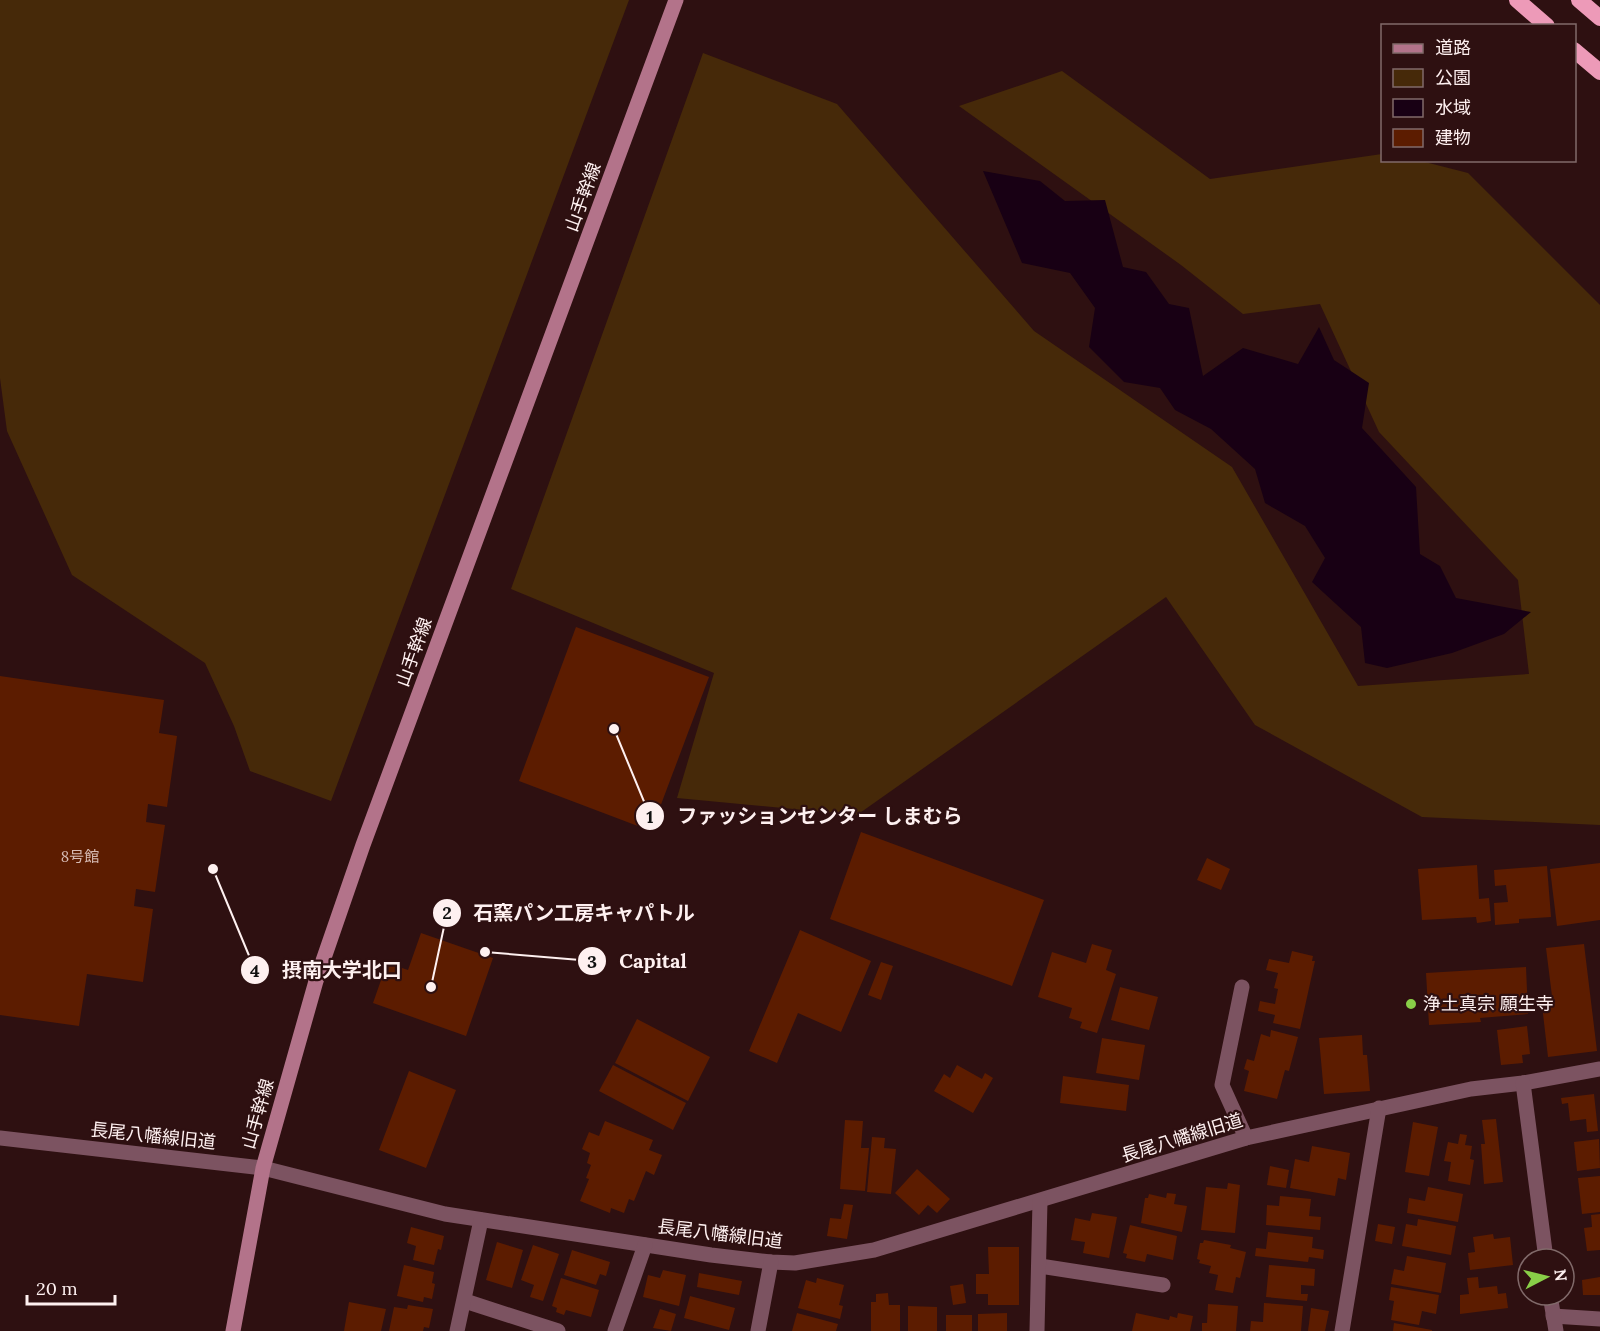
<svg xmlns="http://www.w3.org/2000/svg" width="1600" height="1331" font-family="Lora,'Noto Sans JP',serif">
  <rect width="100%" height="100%" fill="#2e1011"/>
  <!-- green -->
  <g fill="#462909">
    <polygon points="0,0 629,0 331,801 250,771 234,726 205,663 72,575 7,431 0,378"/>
    <polygon points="703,53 837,104 1034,331 1232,467 1358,686 1529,674 1518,580 1379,432 1320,304 1243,314 1181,265 959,106 1062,71 1210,179 1382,154 1382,160 1421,161 1468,173 1600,305 1600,825 1422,817 1255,725 1166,597 857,815 677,798 714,673 511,589"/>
  </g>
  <!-- water -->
  <polygon fill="#180014" points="983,171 1040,181 1065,201 1105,200 1123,267 1146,272 1169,304 1189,308 1203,376 1243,348 1298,364 1319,327 1334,360 1369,383 1362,428 1416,487 1420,554 1440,566 1456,598 1531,612 1504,634 1452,653 1387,668 1365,663 1361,627 1312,582 1325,558 1305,526 1265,503 1255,469 1211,429 1175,410 1160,388 1124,382 1089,347 1095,308 1070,273 1022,263"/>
  <!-- building -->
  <g fill="#5c1c00">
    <polygon points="576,627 709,677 651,831 519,781"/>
    <polygon points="0,676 164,700 159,733 177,736 167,807 148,804 146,822 165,825 155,892 136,889 134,906 153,909 143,982 87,974 79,1026 0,1015"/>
    <polygon points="861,832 1044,900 1012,986 830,919"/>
    <polygon points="1207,858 1230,869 1221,890 1197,880"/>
    <polygon points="1600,863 1600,920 1557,926 1550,869"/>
    <polygon points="1477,865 1479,899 1489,898 1491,921 1477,923 1476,917 1422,920 1418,869"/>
    <polygon points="1547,866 1551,917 1519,919 1519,923 1495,925 1494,903 1508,902 1506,885 1495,886 1494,870"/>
    <polygon points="800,930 871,961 841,1032 798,1013 777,1063 749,1051"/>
    <polygon points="421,933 493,958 466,1036 373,1003 387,963 408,970"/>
    <polygon points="1092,944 1112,950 1106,970 1116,974 1097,1033 1080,1028 1082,1022 1069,1018 1072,1008 1038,997 1052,952 1086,963"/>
    <polygon points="1584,944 1597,1051 1548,1057 1542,1005 1553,1004 1546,948"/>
    <polygon points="1292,951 1313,956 1312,961 1315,961 1300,1029 1273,1023 1275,1015 1258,1011 1260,1001 1275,1004 1278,989 1274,988 1278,973 1266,970 1269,959 1289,963"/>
    <polygon points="881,962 893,966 881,1000 868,995"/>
    <polygon points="1526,967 1528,1014 1480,1018 1481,1022 1429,1025 1426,973"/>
    <polygon points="1120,987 1158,997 1149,1030 1111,1020"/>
    <polygon points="637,1019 710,1057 688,1101 615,1063"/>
    <polygon points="1527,1026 1530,1054 1522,1055 1523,1063 1501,1065 1497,1030"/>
    <polygon points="1271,1030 1298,1037 1289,1071 1285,1070 1277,1099 1244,1091 1249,1071 1244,1069 1247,1059 1254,1061 1261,1034 1270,1037"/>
    <polygon points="1362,1035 1363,1055 1367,1055 1370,1091 1324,1094 1319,1038"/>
    <polygon points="1102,1038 1145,1045 1139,1080 1096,1073"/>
    <polygon points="613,1065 686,1103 673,1130 599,1091"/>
    <polygon points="957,1065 982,1079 985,1073 993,1078 973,1113 934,1091 944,1074 950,1078"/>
    <polygon points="409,1071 456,1090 426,1168 379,1150"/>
    <polygon points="1063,1076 1129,1085 1126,1111 1060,1103"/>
    <polygon points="1594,1094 1598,1131 1587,1132 1586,1119 1570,1121 1568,1103 1562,1104 1561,1098"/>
    <polygon points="1496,1119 1503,1182 1484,1184 1481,1144 1485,1144 1482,1120"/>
    <polygon points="845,1120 863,1121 861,1148 869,1148 865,1191 840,1189"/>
    <polygon points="605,1121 653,1140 649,1150 662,1155 654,1175 646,1171 634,1201 629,1199 624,1213 611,1208 610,1213 580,1201 589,1179 586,1178 591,1165 587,1163 590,1153 582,1149 589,1132 599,1136"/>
    <polygon points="1413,1122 1438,1127 1429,1176 1405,1172"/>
    <polygon points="1460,1134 1467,1135 1465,1145 1472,1146 1470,1159 1474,1160 1470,1185 1448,1181 1451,1162 1444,1161 1448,1142 1458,1144"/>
    <polygon points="872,1137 885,1138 884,1148 896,1149 891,1194 867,1192"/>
    <polygon points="1599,1139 1600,1168 1577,1171 1574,1142"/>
    <polygon points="1312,1146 1350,1153 1346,1180 1338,1178 1335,1196 1290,1188 1295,1159 1309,1162"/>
    <polygon points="1270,1166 1289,1170 1286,1188 1267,1185"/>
    <polygon points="917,1169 950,1199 937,1213 928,1205 919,1215 895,1193"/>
    <polygon points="1600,1176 1600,1212 1582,1214 1578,1178"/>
    <polygon points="1228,1183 1240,1185 1235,1233 1201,1230 1206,1187 1227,1189"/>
    <polygon points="1428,1187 1463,1194 1458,1222 1407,1213 1409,1198 1425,1201"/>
    <polygon points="1167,1193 1176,1194 1174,1204 1187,1206 1182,1232 1141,1223 1145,1198 1148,1198 1149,1194 1166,1198"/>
    <polygon points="1280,1196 1311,1199 1309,1216 1321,1217 1320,1230 1266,1225 1267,1205 1279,1206"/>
    <polygon points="844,1204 853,1205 847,1239 827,1236 830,1218 841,1219"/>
    <polygon points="1092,1213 1117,1217 1109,1258 1083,1253 1085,1242 1071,1240 1075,1218 1090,1221"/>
    <polygon points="1600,1214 1600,1250 1587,1251 1584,1228 1592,1227 1591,1215"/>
    <polygon points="1418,1219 1456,1226 1451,1255 1402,1246 1406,1224 1417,1226"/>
    <polygon points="1378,1224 1395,1227 1392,1244 1375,1241"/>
    <polygon points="1130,1225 1177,1236 1173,1260 1147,1254 1145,1262 1126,1258 1127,1254 1123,1253"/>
    <polygon points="411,1227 444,1236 441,1250 438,1249 434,1265 413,1260 416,1246 407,1243"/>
    <polygon points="1268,1232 1313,1237 1312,1248 1324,1250 1323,1259 1309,1257 1308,1262 1255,1256 1256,1248 1266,1249"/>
    <polygon points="1493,1234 1494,1239 1510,1237 1513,1265 1470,1270 1468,1253 1475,1252 1473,1237"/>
    <polygon points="1204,1240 1231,1245 1230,1248 1246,1252 1240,1278 1236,1277 1233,1293 1215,1290 1218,1275 1209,1273 1211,1266 1199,1263 1200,1260 1197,1259 1200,1243 1203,1243"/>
    <polygon points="497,1242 523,1250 512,1288 486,1280"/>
    <polygon points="533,1245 559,1254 543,1301 530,1297 534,1285 521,1280"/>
    <polygon points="988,1247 1019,1247 1019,1305 988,1305 988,1294 976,1294 976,1274 989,1274"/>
    <polygon points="572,1250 610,1262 606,1276 600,1274 596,1285 564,1275"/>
    <polygon points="1407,1256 1446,1263 1441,1293 1391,1284 1394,1269 1404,1271"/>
    <polygon points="404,1265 434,1272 432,1283 435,1284 432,1299 424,1297 423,1302 397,1296"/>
    <polygon points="1269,1265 1315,1269 1314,1286 1301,1285 1301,1294 1308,1294 1307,1301 1266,1297"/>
    <polygon points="663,1270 686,1275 679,1306 643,1297 648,1275 660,1278"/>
    <polygon points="699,1273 742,1281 739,1295 697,1287"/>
    <polygon points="1478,1277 1479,1288 1497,1286 1498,1294 1506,1293 1508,1308 1460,1314 1460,1295 1469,1294 1467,1278"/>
    <polygon points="1600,1277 1600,1295 1583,1295 1582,1280"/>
    <polygon points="561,1278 599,1290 591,1317 566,1310 564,1315 556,1312 557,1308 552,1306"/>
    <polygon points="817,1278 844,1285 839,1305 843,1306 840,1319 798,1308 806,1280 816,1283"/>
    <polygon points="963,1284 966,1303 953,1305 950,1286"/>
    <polygon points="1391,1287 1439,1295 1436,1314 1422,1311 1419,1325 1391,1320 1394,1301 1389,1300"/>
    <polygon points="888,1293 889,1305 900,1305 900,1331 871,1331 871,1302 876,1302 876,1294"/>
    <polygon points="690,1296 735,1308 729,1330 684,1318"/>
    <polygon points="349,1302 386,1309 381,1331 344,1331"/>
    <polygon points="1264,1303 1303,1306 1301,1331 1250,1331 1251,1321 1263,1322"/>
    <polygon points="1208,1304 1238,1306 1236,1331 1202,1331 1202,1323 1207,1323"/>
    <polygon points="408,1305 433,1309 429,1328 424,1327 423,1331 389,1331 394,1307 407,1309"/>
    <polygon points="908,1306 937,1307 937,1331 908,1331"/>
    <polygon points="1311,1308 1329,1311 1325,1331 1308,1331"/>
    <polygon points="660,1309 676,1314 671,1331 653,1328"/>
    <polygon points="797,1313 838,1324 836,1331 792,1331"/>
    <polygon points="1007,1313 1007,1331 978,1331 978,1314"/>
    <polygon points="1136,1313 1169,1320 1170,1316 1177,1318 1178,1313 1193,1316 1190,1331 1132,1331"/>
    <rect x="946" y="1315" width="26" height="16"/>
    <polygon points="1394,1323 1432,1330 1432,1331 1393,1331"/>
  </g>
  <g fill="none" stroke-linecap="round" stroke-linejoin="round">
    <!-- minor -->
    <g stroke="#7c5361" stroke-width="15">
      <polyline points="1242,987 1222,1085 1246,1138"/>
      <polyline points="0,1138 263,1168 445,1214 711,1255 771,1262 795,1263 874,1250 1246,1138 1471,1089 1523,1083 1600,1069"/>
      <polyline points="1040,1266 1163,1285"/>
      <polyline points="465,1301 558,1331"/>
      <polyline points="1553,1316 1600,1319"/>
      <polyline points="457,1331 481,1220"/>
      <polyline points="615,1331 645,1245"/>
      <polyline points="758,1331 771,1262"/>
      <polyline points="1037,1331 1040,1201"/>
      <polyline points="1342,1331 1379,1108"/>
    </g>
    <!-- tertiary -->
    <g stroke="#7c5361" stroke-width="15">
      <polyline points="1523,1083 1546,1259"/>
      <polyline points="1550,1295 1556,1331"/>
    </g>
    <!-- secondary -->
    <polyline stroke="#b3738a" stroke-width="15" points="233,1331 263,1168 316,981 363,845 676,0"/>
    <!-- trunk -->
    <g stroke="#ed9ab8" stroke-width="16">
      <polyline points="1517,0 1547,26"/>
      <polyline points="1579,0 1600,18"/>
      <polyline points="1574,50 1600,72"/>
    </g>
  </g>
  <!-- markers -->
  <circle fill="#89cf48" stroke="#2e1011" stroke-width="2" cx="1411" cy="1004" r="6"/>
  <g text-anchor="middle" stroke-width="4.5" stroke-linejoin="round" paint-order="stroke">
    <!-- number labels -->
    <g font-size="15" fill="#d6bbb4">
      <text x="80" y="862">8号館</text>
    </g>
    <!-- street labels -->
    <g font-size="18" fill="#fef0f0" stroke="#2e1011">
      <text transform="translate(583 197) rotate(-70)" y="6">山手幹線</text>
      <text transform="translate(414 652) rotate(-70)" y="6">山手幹線</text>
      <text transform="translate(258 1114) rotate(-74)" y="6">山手幹線</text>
      <text transform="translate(153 1136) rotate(6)" y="6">長尾八幡線旧道</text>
      <text transform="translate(1182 1138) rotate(-17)" y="6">長尾八幡線旧道</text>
      <text transform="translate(720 1234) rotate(7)" y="6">長尾八幡線旧道</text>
    </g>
    <!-- poi labels -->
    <g font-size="18" fill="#fef0f0" stroke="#2e1011" text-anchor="start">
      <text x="1423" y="1010">浄土真宗 願生寺</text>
    </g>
  </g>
  <!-- callouts -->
  <path fill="none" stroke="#fef0f0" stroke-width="2" d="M614 729L650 816M431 987L447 913M485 952L592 961M213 869L255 970"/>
  <g fill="#fef0f0" stroke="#2e1011" stroke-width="2">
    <circle cx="614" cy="729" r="6"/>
    <circle cx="431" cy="987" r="6"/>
    <circle cx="485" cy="952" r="6"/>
    <circle cx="213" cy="869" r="6"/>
    <circle cx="650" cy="816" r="15"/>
    <circle cx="447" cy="913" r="15"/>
    <circle cx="592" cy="961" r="15"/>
    <circle cx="255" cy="970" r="15"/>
  </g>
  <g font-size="18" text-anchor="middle" font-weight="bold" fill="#111">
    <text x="650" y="823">1</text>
    <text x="447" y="919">2</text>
    <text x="592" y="968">3</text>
    <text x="255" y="977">4</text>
  </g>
  <g font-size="20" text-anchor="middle" font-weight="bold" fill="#fef0f0" stroke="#2e1011" stroke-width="4.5" stroke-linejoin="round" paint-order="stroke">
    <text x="820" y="823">ファッションセンター しまむら</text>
    <text x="584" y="920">石窯パン工房キャパトル</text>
    <text x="653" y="968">Capital</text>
    <text x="342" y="977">摂南大学北口</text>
  </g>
  <!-- legend -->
  <rect x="1381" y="24" width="195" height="138" fill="#2e1011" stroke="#816a6a" stroke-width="1.5"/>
  <rect x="1393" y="44" width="30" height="9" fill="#b3738a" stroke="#816a6a" stroke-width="1.5"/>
  <text x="1435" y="54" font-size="18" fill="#fef0f0">道路</text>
  <rect x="1393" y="69" width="30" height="18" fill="#462909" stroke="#816a6a" stroke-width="1.5"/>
  <text x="1435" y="84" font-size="18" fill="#fef0f0">公園</text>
  <rect x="1393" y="99" width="30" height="18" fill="#180014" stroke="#816a6a" stroke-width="1.5"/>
  <text x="1435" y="114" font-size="18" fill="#fef0f0">水域</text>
  <rect x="1393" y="129" width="30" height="18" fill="#5c1c00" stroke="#816a6a" stroke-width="1.5"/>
  <text x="1435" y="144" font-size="18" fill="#fef0f0">建物</text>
  <!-- north arrow -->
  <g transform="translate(1546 1277) rotate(83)"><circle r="28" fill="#2e1011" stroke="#816a6a" stroke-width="1.5"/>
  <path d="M0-4.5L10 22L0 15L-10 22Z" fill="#89cf48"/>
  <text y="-9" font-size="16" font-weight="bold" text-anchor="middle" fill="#fef0f0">N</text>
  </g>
  <!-- scale -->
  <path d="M27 1295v9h88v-9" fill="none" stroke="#fef0f0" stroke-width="3"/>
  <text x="36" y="1295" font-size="18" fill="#fef0f0" stroke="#2e1011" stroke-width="4.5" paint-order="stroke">20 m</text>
</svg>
